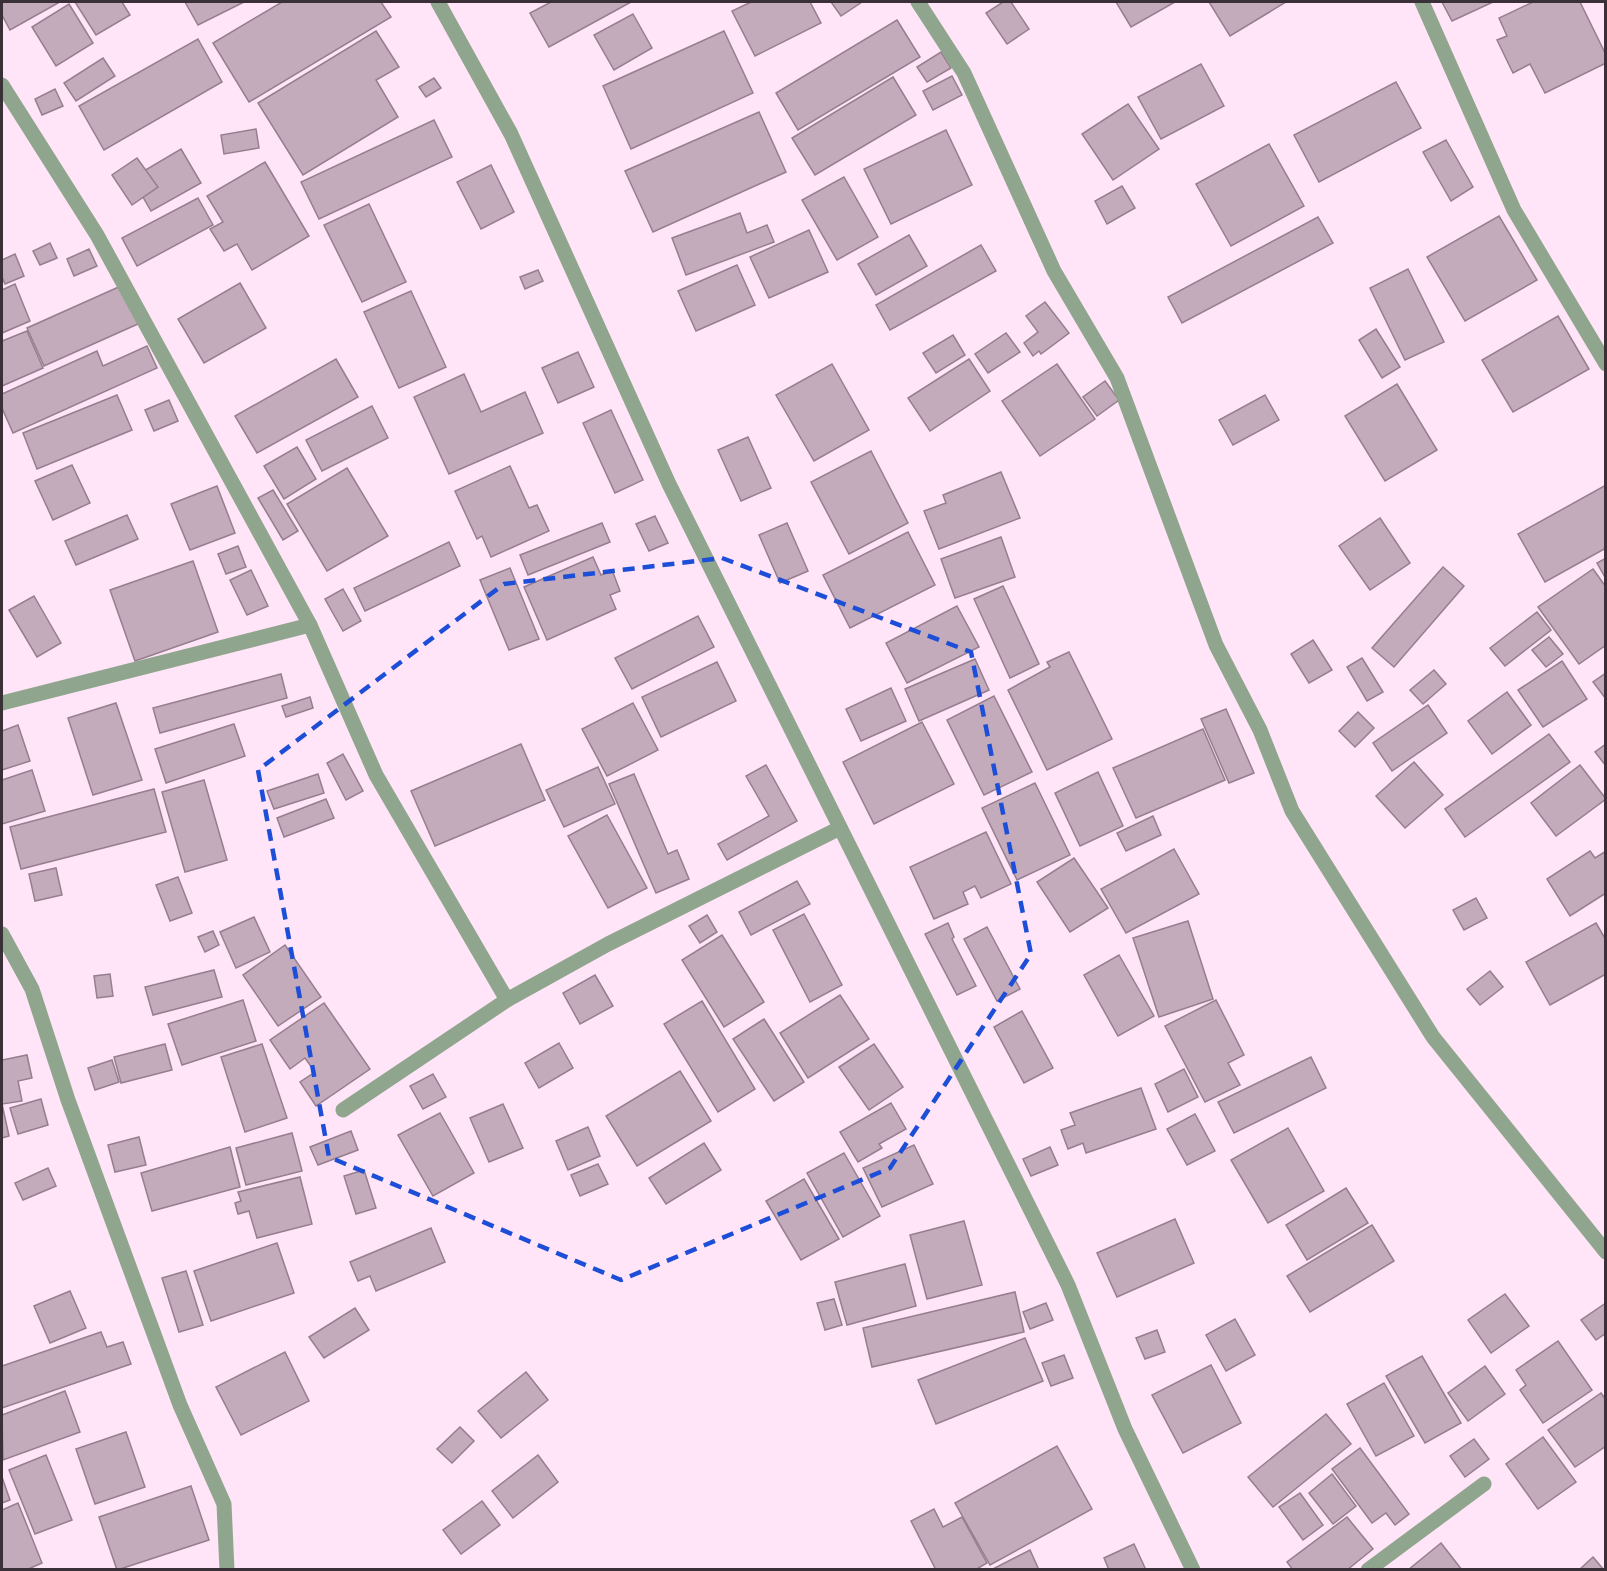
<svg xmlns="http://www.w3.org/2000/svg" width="1607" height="1571" font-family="'Fira Sans Condensed',sans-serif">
  <rect width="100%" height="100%" fill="#ffe5f7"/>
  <!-- building -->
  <g fill="#c4abbc" stroke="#957e8e" stroke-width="1.5">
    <polygon points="2,2 57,2 58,3 10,30 2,15"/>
    <polygon points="75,2 122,2 130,15 96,35"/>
    <polygon points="185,2 244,2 198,25"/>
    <polygon points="282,2 381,2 391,17 249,102 213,43"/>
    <polygon points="551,2 631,2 549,47 530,13"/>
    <polygon points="751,2 810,2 821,23 755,56 732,11"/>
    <polygon points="831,2 862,2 841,16"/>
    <polygon points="1003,2 1011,2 1029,29 1007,44 986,13"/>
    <polygon points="1116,2 1175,2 1131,27"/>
    <polygon points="1209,2 1286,2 1230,36"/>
    <polygon points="1442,2 1493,2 1452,21"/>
    <polygon points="1533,2 1580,2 1606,55 1606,63 1545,93 1530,64 1513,73 1497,40 1507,36 1499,18"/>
    <polygon points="69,4 93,43 56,66 32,27"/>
    <polygon points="633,14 652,48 614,70 594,35"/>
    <polygon points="897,20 920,57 798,130 776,93"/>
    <polygon points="376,31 399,67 376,80 398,117 303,175 258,103"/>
    <polygon points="724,31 753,93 631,149 603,86"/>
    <polygon points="198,39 222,82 104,150 79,106"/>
    <polygon points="941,52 951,68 927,82 917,67"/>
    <polygon points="103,58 115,76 76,101 64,83"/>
    <polygon points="1201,64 1224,106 1161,139 1138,97"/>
    <polygon points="952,76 962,95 933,110 923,91"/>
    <polygon points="893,77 916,115 815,175 792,138"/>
    <polygon points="434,78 441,88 426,97 419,87"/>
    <polygon points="1396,82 1421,128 1319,182 1294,135"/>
    <polygon points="55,89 63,106 42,115 35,99"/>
    <polygon points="1128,104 1159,149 1113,180 1082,134"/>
    <polygon points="759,112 786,172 653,232 625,171"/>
    <polygon points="434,120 452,157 319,219 301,182"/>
    <polygon points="256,129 259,148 224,154 221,135"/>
    <polygon points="946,130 972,185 891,224 864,169"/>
    <polygon points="1446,140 1473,187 1451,201 1423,152"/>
    <polygon points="1269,144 1304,206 1231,246 1196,184"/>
    <polygon points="181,149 201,183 151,211 132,178"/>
    <polygon points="137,158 158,187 132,205 112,175"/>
    <polygon points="265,162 309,236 252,270 237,244 224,251 210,229 223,222 207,196"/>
    <polygon points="491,165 514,212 481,229 457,182"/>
    <polygon points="844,177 878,237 837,260 802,200"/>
    <polygon points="1122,186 1135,208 1107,224 1095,201"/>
    <polygon points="198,198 213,225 137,266 122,238"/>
    <polygon points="369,204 406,282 362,302 324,225"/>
    <polygon points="740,213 747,233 767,225 774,242 686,275 672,238"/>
    <polygon points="1499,216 1537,280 1465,321 1427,257"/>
    <polygon points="1318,217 1333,243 1182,323 1168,297"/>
    <polygon points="809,230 828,272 769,298 750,257"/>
    <polygon points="909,235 927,266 876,295 858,264"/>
    <polygon points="50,243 57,258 40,265 33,251"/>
    <polygon points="981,245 996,271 890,330 876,305"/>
    <polygon points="89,249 97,266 74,276 67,259"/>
    <polygon points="15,254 24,276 5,284 2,277 2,260"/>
    <polygon points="737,265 755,305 696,331 678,291"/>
    <polygon points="1408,269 1444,342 1405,360 1370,288"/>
    <polygon points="538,270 543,281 525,289 520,277"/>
    <polygon points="240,283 266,328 204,363 178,319"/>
    <polygon points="15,284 30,321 2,333 2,290"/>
    <polygon points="123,285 140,323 44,366 27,328"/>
    <polygon points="411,291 446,367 399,388 364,312"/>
    <polygon points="1045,302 1069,333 1041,354 1039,351 1033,356 1024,343 1038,332 1026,316"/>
    <polygon points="1558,316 1589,369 1513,412 1482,360"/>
    <polygon points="1376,329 1400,367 1382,378 1359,340"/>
    <polygon points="27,331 43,368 2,386 2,341"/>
    <polygon points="1006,333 1020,352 988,373 975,354"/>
    <polygon points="953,335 965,355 936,373 923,353"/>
    <polygon points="147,346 157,368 13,433 2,408 2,394 97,351 103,366"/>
    <polygon points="578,352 594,387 558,403 542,368"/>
    <polygon points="336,359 358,397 257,453 235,416"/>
    <polygon points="969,359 990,391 930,431 908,398"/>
    <polygon points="832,364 869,430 814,461 776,395"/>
    <polygon points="1057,364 1095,419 1040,456 1002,401"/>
    <polygon points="464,374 481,412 525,392 543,433 449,474 414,397"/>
    <polygon points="1105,381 1119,400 1097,416 1083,397"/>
    <polygon points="1397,384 1437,450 1385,481 1345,416"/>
    <polygon points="117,395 132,430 37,469 23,433"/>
    <polygon points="1265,395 1279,420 1233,445 1219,420"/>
    <polygon points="169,400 178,421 154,431 145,410"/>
    <polygon points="372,406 388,438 322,471 306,440"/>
    <polygon points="611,410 643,480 615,493 583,423"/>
    <polygon points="748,437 771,488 741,501 718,450"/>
    <polygon points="297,447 316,479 284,499 264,466"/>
    <polygon points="871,451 908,523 849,554 811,482"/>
    <polygon points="72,465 90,503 53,520 35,481"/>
    <polygon points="510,466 529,508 537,505 549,531 491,557 482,536 477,539 455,491"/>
    <polygon points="347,468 388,536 327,571 287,504"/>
    <polygon points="1001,472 1020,518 939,549 924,511 946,503 943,495"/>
    <polygon points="1606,485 1606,548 1545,582 1518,534"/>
    <polygon points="217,486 235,533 190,550 171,504"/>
    <polygon points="273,490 298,531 283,540 258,498"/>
    <polygon points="127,515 138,539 76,565 65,541"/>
    <polygon points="655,516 668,543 649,551 636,524"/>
    <polygon points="1380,518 1410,563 1370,590 1339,546"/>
    <polygon points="602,523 610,542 528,575 520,555"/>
    <polygon points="787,523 808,571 780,583 759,535"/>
    <polygon points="908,532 935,585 850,628 823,575"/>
    <polygon points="1001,537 1015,577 955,598 941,559"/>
    <polygon points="449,542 460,566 365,611 354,588"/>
    <polygon points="238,546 246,567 226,574 218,554"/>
    <polygon points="593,557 601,575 612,570 620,591 610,595 616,609 547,640 524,587"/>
    <polygon points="1606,558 1606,579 1597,563"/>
    <polygon points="193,561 218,632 135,661 110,590"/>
    <polygon points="1443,567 1464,586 1394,667 1372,648"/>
    <polygon points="510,568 539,639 509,650 480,580"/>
    <polygon points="1593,569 1606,587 1606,645 1579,664 1538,607"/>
    <polygon points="251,570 268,606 247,615 230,580"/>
    <polygon points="1003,586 1039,664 1010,678 974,599"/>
    <polygon points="343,589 361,621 343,631 325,599"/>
    <polygon points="34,596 61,643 37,657 9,610"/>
    <polygon points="957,606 979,647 907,683 886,643"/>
    <polygon points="1537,612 1551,630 1505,666 1490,648"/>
    <polygon points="698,616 714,647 632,689 615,658"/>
    <polygon points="1549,637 1563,654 1546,667 1532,650"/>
    <polygon points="1313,640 1332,670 1309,683 1291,654"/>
    <polygon points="1069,652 1112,739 1047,770 1008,690 1050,667 1047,662"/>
    <polygon points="1362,658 1383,692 1367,701 1347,667"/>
    <polygon points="975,659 989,690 919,721 905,689"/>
    <polygon points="1562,661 1587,699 1543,727 1518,690"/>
    <polygon points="717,662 736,701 661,737 642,697"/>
    <polygon points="1434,670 1446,684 1423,704 1410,690"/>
    <polygon points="1606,673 1606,699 1593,682"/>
    <polygon points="281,674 287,698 160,733 153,708"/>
    <polygon points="891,688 906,721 861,741 846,709"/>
    <polygon points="1507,692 1531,725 1492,754 1468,721"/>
    <polygon points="994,696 1032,772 984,795 947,720"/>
    <polygon points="310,697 313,708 286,717 282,706"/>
    <polygon points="116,703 142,780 93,795 68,718"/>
    <polygon points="633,703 658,750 607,776 582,729"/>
    <polygon points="1428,705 1447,733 1392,771 1373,743"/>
    <polygon points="1226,709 1254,773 1229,783 1201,719"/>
    <polygon points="1358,712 1374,728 1355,747 1339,731"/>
    <polygon points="922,722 954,784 874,824 843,762"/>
    <polygon points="234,724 245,756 166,783 155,749"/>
    <polygon points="18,725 30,761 2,770 2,731"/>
    <polygon points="1203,729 1225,780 1136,818 1113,768"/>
    <polygon points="1549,734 1570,762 1465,837 1445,809"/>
    <polygon points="521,744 545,800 435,846 411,791"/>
    <polygon points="1606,744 1606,766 1595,752"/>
    <polygon points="343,754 363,791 346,800 327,763"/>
    <polygon points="1414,762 1443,795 1405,828 1376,796"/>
    <polygon points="766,765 797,821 727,860 718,844 769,816 746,776"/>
    <polygon points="1580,765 1606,799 1556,836 1531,803"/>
    <polygon points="598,767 615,804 564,827 546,790"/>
    <polygon points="32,770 45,811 2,824 2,780"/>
    <polygon points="1098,772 1123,826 1080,846 1055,793"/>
    <polygon points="318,774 324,793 274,809 267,791"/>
    <polygon points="634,774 668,854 677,850 689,879 656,893 609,784"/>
    <polygon points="204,780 227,860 185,872 162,792"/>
    <polygon points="1035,783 1070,855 1017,880 982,808"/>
    <polygon points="154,789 166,832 21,869 10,827"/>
    <polygon points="326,799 334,818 284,837 277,818"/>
    <polygon points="607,815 647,888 608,908 568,836"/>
    <polygon points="1153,816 1161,835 1126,851 1117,833"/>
    <polygon points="986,832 1011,884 981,898 975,886 963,892 968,904 934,919 910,867"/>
    <polygon points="1174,849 1199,894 1126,933 1101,889"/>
    <polygon points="1590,851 1595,858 1606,851 1606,893 1570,916 1547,879"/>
    <polygon points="1074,858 1108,908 1070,932 1037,882"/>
    <polygon points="56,868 62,895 35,901 29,874"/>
    <polygon points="178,877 192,913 170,921 156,885"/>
    <polygon points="797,881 810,904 751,935 739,912"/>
    <polygon points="1476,898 1487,918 1464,930 1453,910"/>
    <polygon points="804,914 842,985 810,1002 773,930"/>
    <polygon points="707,915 717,932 700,943 689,926"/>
    <polygon points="254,917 270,952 236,968 220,932"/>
    <polygon points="1188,921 1213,999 1159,1017 1133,938"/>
    <polygon points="948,923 954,937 952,939 976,986 957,995 925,934"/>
    <polygon points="1596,923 1606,940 1606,974 1550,1005 1526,962"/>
    <polygon points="987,927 1020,989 997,1001 964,939"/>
    <polygon points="213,931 219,945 205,952 198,937"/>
    <polygon points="722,935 764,1002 724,1027 682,960"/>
    <polygon points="285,945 321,997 278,1026 243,975"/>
    <polygon points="1119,955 1154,1016 1118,1036 1084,975"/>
    <polygon points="214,970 222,997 153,1015 145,987"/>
    <polygon points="1490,971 1503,987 1480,1005 1467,989"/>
    <polygon points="110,974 113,996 97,998 94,976"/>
    <polygon points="595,975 613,1006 580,1024 563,993"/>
    <polygon points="840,995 869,1039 808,1078 780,1033"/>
    <polygon points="243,1000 256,1041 182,1065 168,1024"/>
    <polygon points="1216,1000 1244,1055 1228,1063 1240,1085 1205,1102 1165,1026"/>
    <polygon points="702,1001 755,1089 718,1112 664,1024"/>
    <polygon points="324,1003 370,1069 316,1106 300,1082 315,1072 305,1058 290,1069 270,1040"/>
    <polygon points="1022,1011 1053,1068 1024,1083 994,1027"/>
    <polygon points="764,1019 804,1082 774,1101 733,1039"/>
    <polygon points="559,1043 573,1068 539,1088 525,1063"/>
    <polygon points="165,1044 172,1070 121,1083 114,1057"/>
    <polygon points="262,1044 287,1118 245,1132 221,1057"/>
    <polygon points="874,1044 903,1087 869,1110 839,1067"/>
    <polygon points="27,1055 32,1078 18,1081 22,1101 2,1104 9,1136 2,1138 2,1060"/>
    <polygon points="1311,1057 1326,1088 1234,1133 1218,1102"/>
    <polygon points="112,1060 119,1082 95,1090 88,1068"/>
    <polygon points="1184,1069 1198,1097 1168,1112 1155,1084"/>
    <polygon points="680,1071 711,1121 637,1166 606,1116"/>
    <polygon points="433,1074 446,1097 423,1109 410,1086"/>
    <polygon points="1141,1088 1156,1129 1086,1153 1083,1143 1068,1149 1061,1130 1075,1125 1070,1113"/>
    <polygon points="41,1099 48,1125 18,1134 10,1108"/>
    <polygon points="891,1103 906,1129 879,1144 882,1148 858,1162 840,1132"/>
    <polygon points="503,1104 523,1148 489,1162 470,1118"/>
    <polygon points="440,1113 474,1173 433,1196 398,1135"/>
    <polygon points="1195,1114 1215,1151 1187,1165 1167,1129"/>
    <polygon points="588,1127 600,1156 568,1170 556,1141"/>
    <polygon points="1288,1128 1324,1191 1268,1223 1231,1160"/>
    <polygon points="351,1131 358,1150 318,1165 310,1147"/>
    <polygon points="292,1133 302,1171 246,1185 236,1148"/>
    <polygon points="139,1137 146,1165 115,1172 108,1145"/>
    <polygon points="704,1143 721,1170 666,1204 649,1178"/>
    <polygon points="914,1145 933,1184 882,1207 863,1168"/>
    <polygon points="230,1147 240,1187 152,1211 141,1173"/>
    <polygon points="1050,1147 1058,1165 1031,1176 1023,1159"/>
    <polygon points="844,1153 880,1216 843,1237 807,1173"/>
    <polygon points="598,1164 608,1184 580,1196 571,1175"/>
    <polygon points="48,1168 56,1186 23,1200 15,1183"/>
    <polygon points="364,1170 376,1208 356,1214 344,1176"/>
    <polygon points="300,1177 312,1224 257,1238 249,1211 238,1214 235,1203 241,1201 238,1192"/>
    <polygon points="804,1179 839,1239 801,1260 766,1201"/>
    <polygon points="1346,1188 1368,1223 1307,1260 1286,1225"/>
    <polygon points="1175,1219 1194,1263 1117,1297 1097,1253"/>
    <polygon points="964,1221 982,1285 927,1299 910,1235"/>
    <polygon points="1372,1225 1394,1261 1310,1312 1287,1276"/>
    <polygon points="431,1228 445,1262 376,1291 370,1276 358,1281 350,1262"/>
    <polygon points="277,1243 294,1293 211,1321 194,1271"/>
    <polygon points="905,1264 916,1306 847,1325 835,1282"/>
    <polygon points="186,1271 203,1325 179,1332 162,1278"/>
    <polygon points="70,1291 86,1328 50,1343 34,1306"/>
    <polygon points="1015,1292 1024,1332 872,1367 863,1328"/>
    <polygon points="1505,1294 1529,1326 1491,1353 1468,1320"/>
    <polygon points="834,1299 842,1325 825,1330 817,1303"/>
    <polygon points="1046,1303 1053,1320 1030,1329 1023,1312"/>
    <polygon points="1606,1303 1606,1333 1596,1340 1581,1320"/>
    <polygon points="355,1308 369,1330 324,1358 309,1337"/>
    <polygon points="1235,1319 1255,1355 1226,1371 1206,1335"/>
    <polygon points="1157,1330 1165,1352 1145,1359 1136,1338"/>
    <polygon points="101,1332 107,1347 123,1342 131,1364 2,1408 2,1366"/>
    <polygon points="1025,1338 1043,1381 936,1424 918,1380"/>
    <polygon points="1558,1341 1592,1390 1543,1423 1520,1390 1526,1385 1516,1370"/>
    <polygon points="285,1352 309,1401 241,1435 216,1387"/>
    <polygon points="1064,1355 1073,1378 1051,1386 1042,1363"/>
    <polygon points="1422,1356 1461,1423 1425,1443 1386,1376"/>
    <polygon points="1211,1365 1241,1423 1183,1453 1152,1395"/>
    <polygon points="1485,1366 1505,1394 1468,1421 1448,1393"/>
    <polygon points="526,1372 548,1400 501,1438 478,1411"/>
    <polygon points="1384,1383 1414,1436 1376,1456 1347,1404"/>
    <polygon points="65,1391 80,1432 3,1460 2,1415"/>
    <polygon points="1601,1393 1606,1400 1606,1446 1575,1467 1548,1430"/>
    <polygon points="1326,1414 1351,1444 1273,1507 1248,1477"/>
    <polygon points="460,1427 474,1441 452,1463 437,1449"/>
    <polygon points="126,1432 145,1487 95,1504 76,1449"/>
    <polygon points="1543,1437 1576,1482 1538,1509 1506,1464"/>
    <polygon points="1474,1439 1489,1459 1465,1477 1450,1456"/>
    <polygon points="1057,1446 1092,1509 990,1565 955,1503"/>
    <polygon points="1360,1448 1409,1514 1395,1525 1386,1513 1372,1523 1332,1469"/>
    <polygon points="46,1455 72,1520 35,1534 9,1470"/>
    <polygon points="538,1455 558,1482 513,1518 492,1491"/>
    <polygon points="1332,1474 1356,1506 1333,1524 1309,1493"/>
    <polygon points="2,1477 10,1500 2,1503"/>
    <polygon points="191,1486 209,1540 117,1570 99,1517"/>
    <polygon points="1300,1493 1323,1525 1303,1540 1279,1507"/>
    <polygon points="482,1501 500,1525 461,1554 443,1530"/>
    <polygon points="18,1503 42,1563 26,1570 2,1570 2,1510"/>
    <polygon points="934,1509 943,1527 962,1517 987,1563 975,1570 936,1570 911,1521"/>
    <polygon points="1347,1517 1373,1549 1347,1570 1293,1570 1287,1562"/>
    <polygon points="1441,1543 1462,1570 1408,1570"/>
    <polygon points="1134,1544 1146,1570 1109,1570 1104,1558"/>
    <polygon points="1030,1550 1039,1570 991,1570"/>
    <polygon points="1593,1557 1604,1570 1579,1570"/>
  </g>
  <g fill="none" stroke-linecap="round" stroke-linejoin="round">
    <!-- minor -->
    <g stroke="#8fa58d" stroke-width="15">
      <polyline points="438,2 511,134 669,484 1068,1285 1125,1429 1193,1570"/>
      <polyline points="918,2 964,73 1054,271 1117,378 1216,645 1260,730 1292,811 1433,1037 1606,1252"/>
      <polyline points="1422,2 1514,210 1606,364"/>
      <polyline points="2,85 97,235 310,625 376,775 507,1000 608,944 840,828"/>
      <polyline points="2,703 310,625"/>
      <polyline points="2,934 32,989 68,1100 180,1405 224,1504 227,1570"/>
      <polyline points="343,1110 507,1000"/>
      <polyline points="1368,1570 1484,1484"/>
    </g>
  </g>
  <!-- marked area -->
  <path fill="none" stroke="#1d4ed8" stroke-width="4.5" stroke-dasharray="12 8" stroke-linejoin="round" d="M722,558l249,94 60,302 -141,214 -269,112 -292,-123 -71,-387 246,-186z"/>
  <!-- border -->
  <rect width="1607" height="1571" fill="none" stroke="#3a3037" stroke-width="6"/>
</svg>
